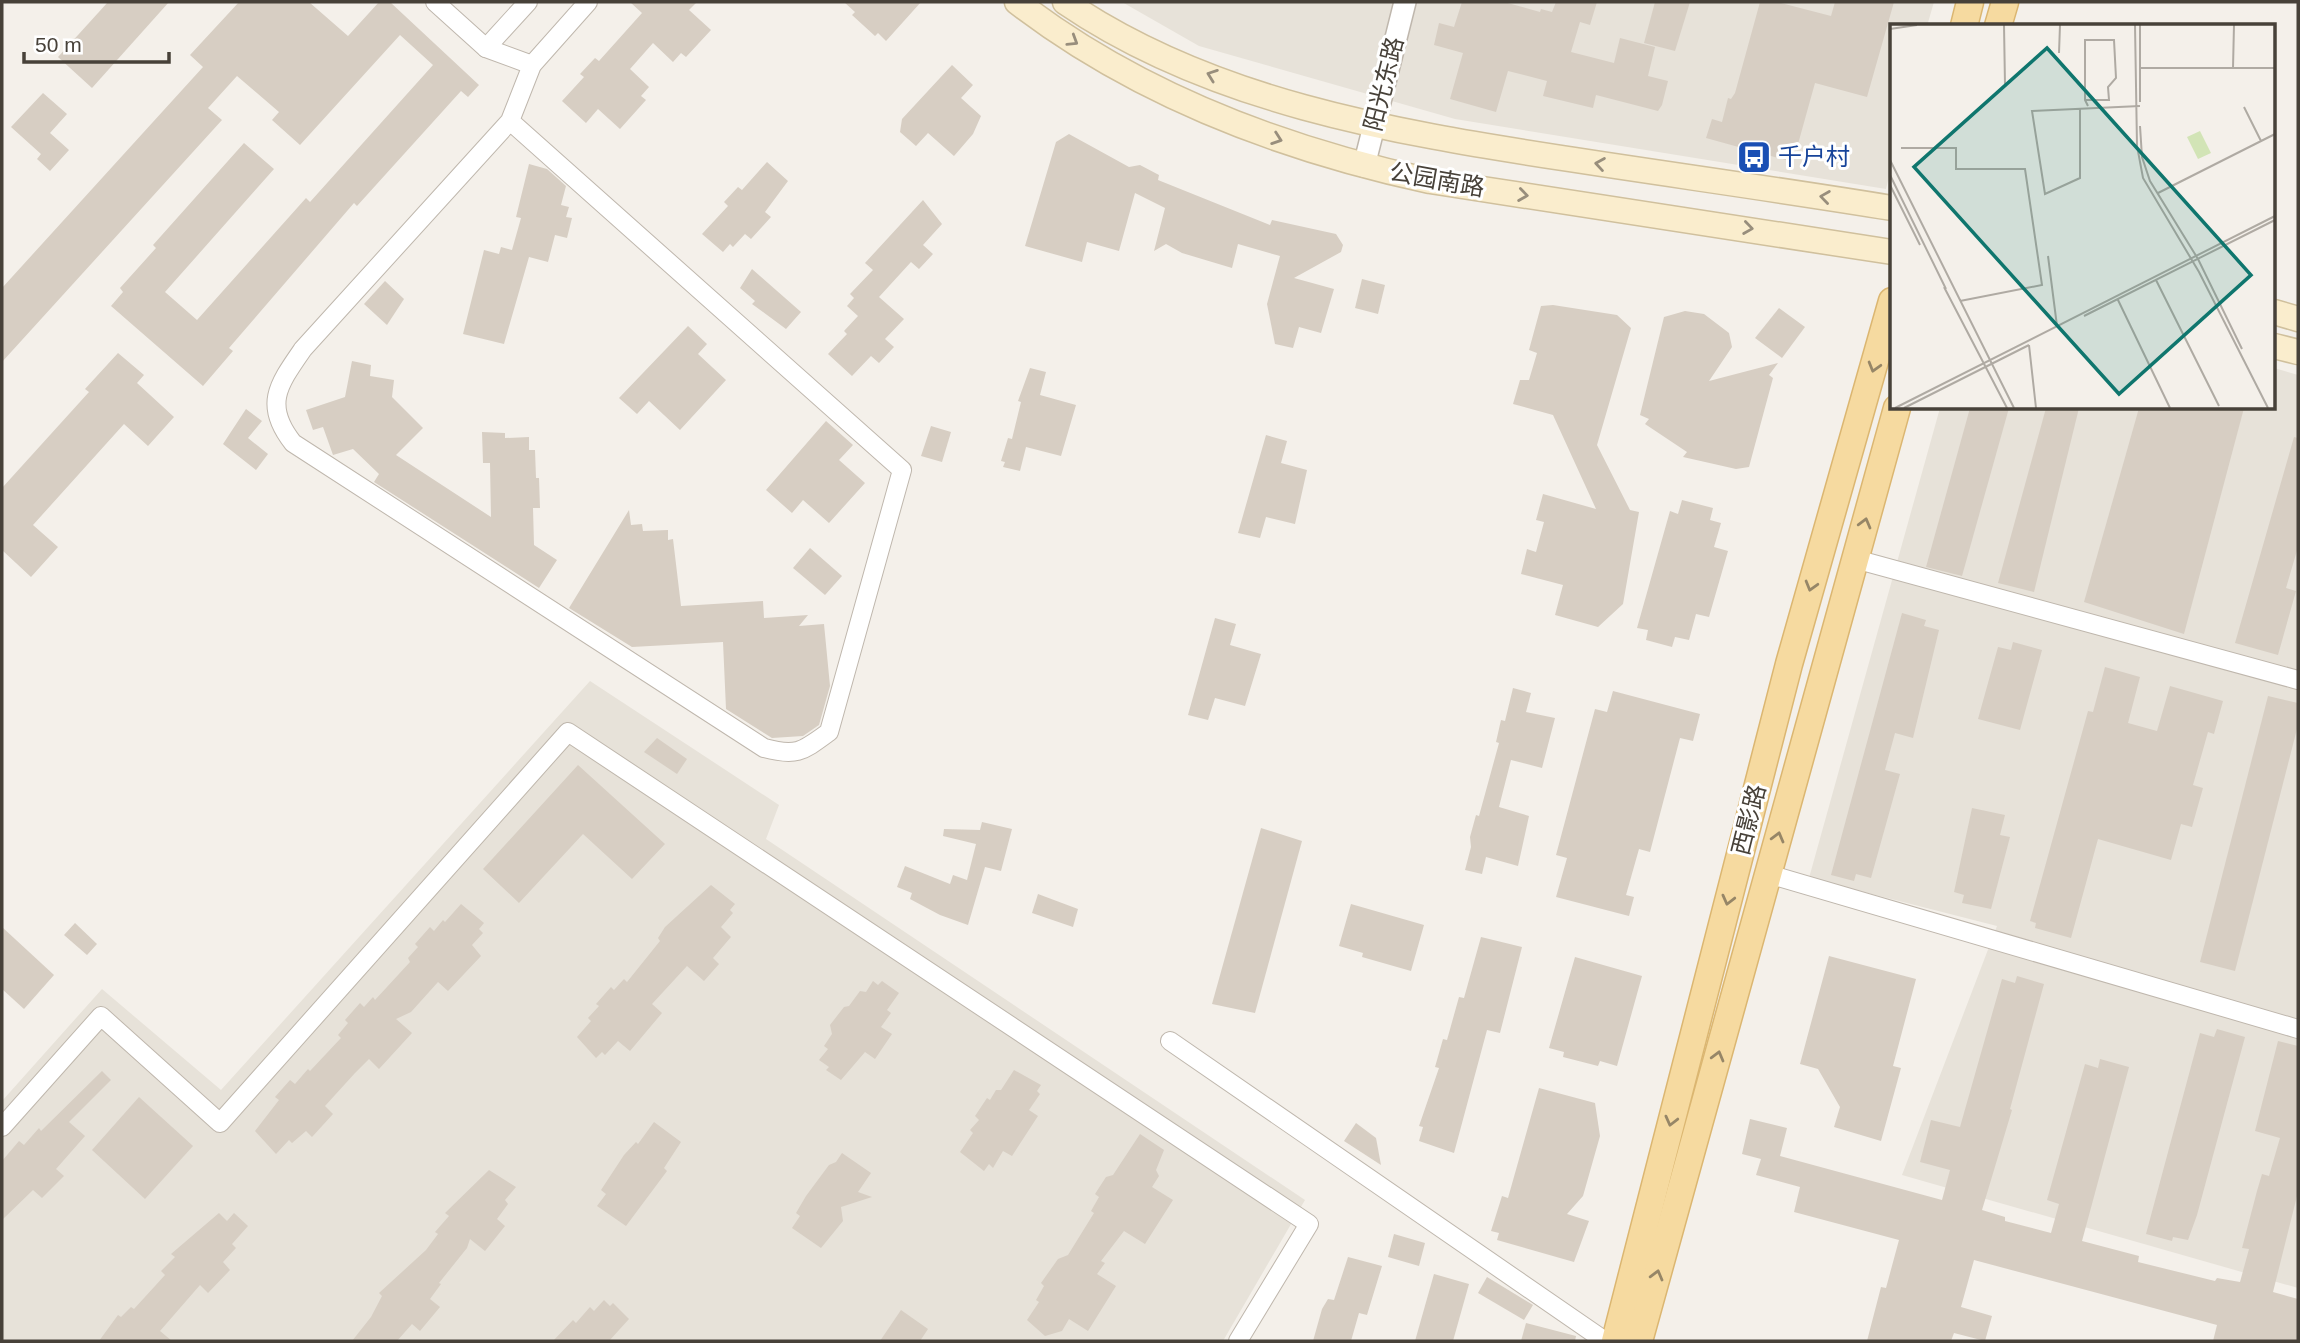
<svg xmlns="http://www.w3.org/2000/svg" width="2300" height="1343" font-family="Helvetica,'Noto Sans SC',sans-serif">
  <rect width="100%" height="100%" fill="#f4f0ea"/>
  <!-- residential -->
  <g fill="#e7e2d9">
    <polygon points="1122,2 1934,2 1927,26 1892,26 1892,165 1886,189 1455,119 1199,46"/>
    <polygon points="2274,368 2298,375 2298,1288 1902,1175 1997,926 1809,878 1940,408 2274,408"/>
    <polygon points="590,681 779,805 766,839 1305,1200 1223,1341 2,1341 2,1101 102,989 221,1090"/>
  </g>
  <!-- building -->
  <g fill="#d7cec3">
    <polygon points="108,2 169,2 92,88 58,57"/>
    <polygon points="239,2 309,2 348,36 379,2 390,2 479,85 468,97 461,91 357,206 354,203 229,348 233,351 203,386 111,306 123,292 120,288 156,248 153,245 244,143 274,169 165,292 197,320 306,198 310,202 433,65 400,35 300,145 272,120 279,112 237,76 208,108 222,120 2,362 2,288 203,67 190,55"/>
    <polygon points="630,2 697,2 689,10 711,30 686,57 681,53 673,62 653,43 630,69 649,87 641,96 646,100 620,129 598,109 586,123 562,101 584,77 580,74 595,58 599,61 642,13"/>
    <polygon points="844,2 921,2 886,41 878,33 875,36 852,15 855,12"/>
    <polygon points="1462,2 1504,2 1540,12 1541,9 1552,12 1556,2 1597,2 1590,25 1580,22 1571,52 1614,63 1620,38 1655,47 1648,76 1668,81 1662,105 1658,111 1596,95 1593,108 1543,96 1547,81 1508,71 1496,112 1450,99 1463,53 1434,45 1439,23 1454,27"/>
    <polygon points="1655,2 1690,2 1675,51 1644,43"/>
    <polygon points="1760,2 1777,2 1831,16 1835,2 1894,2 1867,97 1815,83 1793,162 1706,138 1712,119 1722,122 1728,98 1731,99 1735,93"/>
    <polygon points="952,65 973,85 961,98 981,116 973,134 954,156 928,133 916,146 900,132 902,119"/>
    <polygon points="43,93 67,114 50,133 69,150 50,171 37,159 41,154 11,127"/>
    <polygon points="1069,134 1129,167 1140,165 1159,175 1158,180 1270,225 1272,220 1336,234 1343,245 1341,252 1294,278 1334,289 1321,333 1299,327 1293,348 1275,344 1267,304 1280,256 1238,244 1232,268 1182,253 1166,244 1154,251 1165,208 1135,193 1119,251 1087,242 1082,262 1025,246 1056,142"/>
    <polygon points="767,162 788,181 765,212 771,217 751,239 745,234 733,247 730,244 723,252 702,234 728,206 724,202 738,187 742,190"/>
    <polygon points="529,164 547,169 566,186 561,205 569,207 566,217 572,218 567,238 555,235 548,262 529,257 504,344 463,334 484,250 499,254 501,247 512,250 521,218 516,217"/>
    <polygon points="923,200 942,224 923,245 933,254 919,269 911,262 879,297 904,319 885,339 894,347 879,363 871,356 852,376 828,354 847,334 844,331 858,316 847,306 854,298 850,294 873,270 865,263"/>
    <polygon points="752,269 801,312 786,329 752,304 755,301 740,288"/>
    <polygon points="1362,279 1385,285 1378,314 1355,308"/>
    <polygon points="385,281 404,299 387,325 364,304"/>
    <polygon points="1553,305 1617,315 1631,328 1597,445 1630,510 1639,512 1623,604 1598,627 1555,615 1563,585 1521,574 1527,549 1536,552 1544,522 1536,520 1543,494 1596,509 1553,415 1513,404 1520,380 1529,380 1537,353 1529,350 1541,306"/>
    <polygon points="1779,308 1805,327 1782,358 1755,338"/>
    <polygon points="1685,311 1704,314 1729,333 1732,347 1709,381 1778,363 1769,375 1773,378 1749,467 1736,469 1683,457 1687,452 1645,424 1649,419 1640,415 1664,317"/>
    <polygon points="688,326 707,344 698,354 726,380 680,430 649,401 637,414 619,398"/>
    <polygon points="118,353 144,375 137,383 174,417 148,446 124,424 33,525 58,547 31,577 2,550 2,488 89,392 85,389"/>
    <polygon points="352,361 371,365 370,376 394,380 392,397 423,428 396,455 491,517 490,463 483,463 482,432 505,433 505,438 529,437 529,450 535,450 536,478 539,478 540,508 533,508 534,545 557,560 539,588 374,482 379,474 353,449 333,455 323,427 313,430 306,410 345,397"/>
    <polygon points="1030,368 1046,372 1040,395 1076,405 1061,456 1026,447 1020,471 1003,467 1005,462 1001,461 1008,438 1012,439 1021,402 1018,401"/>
    <polygon points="1970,408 2009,408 1962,576 1926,567"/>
    <polygon points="2046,408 2079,408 2034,592 1998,583"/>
    <polygon points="2139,408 2244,408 2184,634 2084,602"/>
    <polygon points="246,409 262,421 248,438 268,454 256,470 223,444"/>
    <polygon points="826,421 853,445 839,460 865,483 829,523 803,500 792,513 766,490"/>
    <polygon points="931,426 951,432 942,462 921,456"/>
    <polygon points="1266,435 1287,441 1281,463 1307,470 1295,524 1266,517 1260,538 1238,533"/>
    <polygon points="2294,437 2298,438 2298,547 2286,588 2296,591 2278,655 2235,643"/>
    <polygon points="1682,500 1713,508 1710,520 1721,523 1714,547 1728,551 1709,617 1696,614 1689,640 1675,637 1672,647 1646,640 1648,630 1637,628 1670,511 1678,514"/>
    <polygon points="629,510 631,525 642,524 643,531 668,530 668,540 673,539 681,606 763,601 764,618 808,615 799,626 824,624 830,686 819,725 803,736 772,738 726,709 723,642 632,647 569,608"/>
    <polygon points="810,548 842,576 825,595 793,568"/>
    <polygon points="1902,613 1926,620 1924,626 1939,630 1913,738 1895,733 1885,770 1900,774 1871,878 1856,874 1854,881 1831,875"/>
    <polygon points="1215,618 1236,624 1230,645 1261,654 1245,706 1215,698 1208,720 1188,715"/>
    <polygon points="2013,642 2042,650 2020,730 1978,719 1998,647 2011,650"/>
    <polygon points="2105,667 2140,677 2128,723 2157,731 2170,686 2223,701 2214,734 2208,732 2193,785 2203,788 2192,827 2181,824 2171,860 2098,839 2071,938 2035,928 2036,923 2030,921 2088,711 2093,712"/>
    <polygon points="1513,688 1531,693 1526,712 1555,718 1542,768 1511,760 1499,807 1529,816 1518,866 1486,857 1482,874 1465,870 1471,847 1470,837 1476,815 1479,816 1499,743 1496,742 1501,720 1505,721"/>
    <polygon points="1613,691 1700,714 1693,741 1680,738 1650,852 1639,849 1626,895 1634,897 1629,916 1556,897 1567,858 1556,855 1595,709 1607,712"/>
    <polygon points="2268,696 2298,703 2298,725 2235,971 2200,962"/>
    <polygon points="657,738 687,759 677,774 644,752"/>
    <polygon points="578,765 665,844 632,879 583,834 519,903 483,869"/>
    <polygon points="1972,808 2005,815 2000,835 2010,837 1991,909 1962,903 1964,895 1954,892"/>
    <polygon points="982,822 1012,829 1001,871 985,867 968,925 940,915 910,899 912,893 897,887 905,866 950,884 953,875 967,880 976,844 943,836 944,829 980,830"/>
    <polygon points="1261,828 1302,841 1255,1013 1212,1004"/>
    <polygon points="711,885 735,904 730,910 733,913 721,927 731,937 713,958 719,964 704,981 687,966 652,1004 662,1013 630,1051 618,1041 605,1055 602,1052 596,1058 577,1037 591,1021 588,1018 599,1006 596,1004 611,987 614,990 624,979 627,982 660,941 658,938 665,927"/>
    <polygon points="1038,894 1078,909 1073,927 1032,913"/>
    <polygon points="461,904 484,923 479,929 483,933 472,945 481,956 448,991 438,982 411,1012 396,1019 412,1033 379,1069 369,1059 355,1073 325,1106 333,1114 312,1137 306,1131 292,1143 289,1140 276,1154 255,1131 279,1100 275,1097 290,1080 295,1084 308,1069 310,1071 341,1038 338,1035 348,1023 345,1020 360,1003 364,1007 373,997 375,1000 410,962 408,958 418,947 415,944 430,927 434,931 443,920 445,922"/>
    <polygon points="1351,904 1424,925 1411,971 1362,957 1363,953 1339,946"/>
    <polygon points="75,923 97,944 87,955 64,935"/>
    <polygon points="2,927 54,975 24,1009 2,989"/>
    <polygon points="1481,937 1522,947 1500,1033 1487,1030 1454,1153 1419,1141 1423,1127 1419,1126 1439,1068 1435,1067 1443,1039 1447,1040 1459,997 1464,998"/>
    <polygon points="1829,956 1916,979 1893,1066 1901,1068 1881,1141 1834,1127 1840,1107 1818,1069 1800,1064"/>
    <polygon points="1575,957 1642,976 1617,1066 1600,1061 1598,1066 1563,1057 1564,1052 1549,1048"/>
    <polygon points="2017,976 2044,984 2010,1109 2012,1110 1982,1210 2005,1217 2005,1221 2051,1233 2059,1204 2047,1200 2085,1064 2098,1068 2100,1059 2129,1067 2082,1241 2139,1256 2138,1262 2215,1281 2217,1278 2240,1282 2249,1249 2242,1248 2257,1191 2262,1174 2269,1176 2280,1138 2255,1131 2278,1041 2298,1046 2298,1192 2273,1292 2298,1299 2298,1341 2213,1341 2217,1325 1974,1260 1961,1307 1992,1316 1985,1341 1954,1333 1951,1341 1867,1341 1881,1287 1886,1288 1899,1240 1794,1212 1800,1187 1756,1175 1761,1159 1742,1154 1750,1119 1787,1128 1780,1156 1942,1200 1950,1170 1920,1162 1931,1120 1960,1127 2002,979 2015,983"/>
    <polygon points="873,981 878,985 882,981 899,993 887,1010 891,1013 881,1027 892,1034 875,1059 865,1052 841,1080 826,1070 829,1067 819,1060 828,1049 824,1046 832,1034 830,1025 844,1007 849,1006 860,991 866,992"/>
    <polygon points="2217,1029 2245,1037 2197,1215 2188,1240 2173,1237 2172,1241 2146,1234 2200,1033 2214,1037"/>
    <polygon points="1014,1070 1041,1085 1037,1091 1040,1094 1029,1110 1038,1116 1012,1156 1003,1151 993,1168 989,1164 984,1171 960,1152 973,1133 970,1130 979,1120 975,1116 987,1098 990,1100 996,1090 1001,1090"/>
    <polygon points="102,1071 111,1080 69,1122 85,1136 56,1169 64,1176 42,1198 33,1190 2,1220 2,1161 19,1141 24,1145 39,1128 41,1131"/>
    <polygon points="1539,1088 1595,1103 1600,1136 1583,1196 1567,1214 1589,1221 1574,1262 1497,1240 1499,1233 1491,1231 1502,1196 1508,1198"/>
    <polygon points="139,1097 193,1146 145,1199 92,1150"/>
    <polygon points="654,1122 681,1142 664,1168 667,1171 626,1226 597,1206 606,1194 601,1190 624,1155 636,1142 638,1144"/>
    <polygon points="1356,1123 1376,1138 1381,1165 1344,1141"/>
    <polygon points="1140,1134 1164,1150 1156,1170 1159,1176 1152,1187 1173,1200 1145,1244 1124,1231 1101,1261 1105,1263 1097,1274 1116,1286 1088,1331 1069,1319 1062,1331 1045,1336 1027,1320 1039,1302 1036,1300 1044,1286 1041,1283 1058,1259 1068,1255 1094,1213 1091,1211 1099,1197 1095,1194 1106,1177 1113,1175"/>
    <polygon points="842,1153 871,1173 858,1192 872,1197 841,1207 843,1221 821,1248 792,1228 800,1216 796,1213 806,1196 829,1165 836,1162"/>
    <polygon points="489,1170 516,1187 505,1200 508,1204 497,1219 505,1226 485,1251 470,1239 467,1248 439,1283 441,1284 430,1299 440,1307 420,1331 412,1324 397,1341 352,1341 371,1317 382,1296 379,1293 426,1250 438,1234 435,1232 449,1216 445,1213"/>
    <polygon points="219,1213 227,1221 234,1213 248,1226 232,1244 236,1248 223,1262 230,1270 208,1293 200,1285 160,1331 172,1341 99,1341 118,1315 121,1317 131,1307 134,1309 155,1286 165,1275 161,1271 175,1257 171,1254"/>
    <polygon points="1394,1234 1425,1243 1419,1266 1388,1257"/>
    <polygon points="1348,1257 1382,1266 1367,1315 1359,1313 1351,1341 1313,1341 1322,1309 1328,1299 1334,1300"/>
    <polygon points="1434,1274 1469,1284 1453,1341 1415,1341"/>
    <polygon points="1487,1277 1533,1305 1524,1320 1478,1293"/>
    <polygon points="604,1300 610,1306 613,1303 629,1319 609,1341 553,1341 573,1320 576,1323 590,1307 594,1311"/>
    <polygon points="901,1310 928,1329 920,1341 880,1341"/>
    <polygon points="1526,1323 1576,1336 1575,1341 1521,1341"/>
  </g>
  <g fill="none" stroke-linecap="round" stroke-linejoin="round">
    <!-- minor casing -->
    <g stroke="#bfb7ad" stroke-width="20">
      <g id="minor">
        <polyline points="435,2 486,48 532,65"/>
        <polyline points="486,48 528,2"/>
        <path d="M510,121l392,349 -73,262c-26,19 -32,25 -65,16l-471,-305c-30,-38 -15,-58 10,-94l207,-228 22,-56 56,-63"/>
        <polyline points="1855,559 2298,680"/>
        <polyline points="1768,874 2298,1029"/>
        <polyline points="1170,1041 1605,1341"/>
        <polyline points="2,1127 101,1016 220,1123 568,732 1309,1224 1238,1341"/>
      </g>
    </g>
    <!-- tertiary casing -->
    <g stroke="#bfb7ad" stroke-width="24">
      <polyline id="tertiary" points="1364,166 1405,2"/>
    </g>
    <!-- secondary casing -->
    <g stroke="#d0c09d" stroke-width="27">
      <g id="secondary">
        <path d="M1017,2c121,93 265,147 413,179l462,71"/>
        <path d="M1065,2c145,99 327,130 497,156 110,17 220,32 330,50"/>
        <polyline points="2274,312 2298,319"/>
        <polyline points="2274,346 2298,352"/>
      </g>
    </g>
    <!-- primary casing -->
    <g stroke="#dbb671" stroke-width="29">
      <g id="primary">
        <polyline points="1964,26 1970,2"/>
        <polyline points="1998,26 2005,2"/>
        <polyline points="1615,1341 1789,664 1892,301"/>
        <polyline points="1639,1341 1897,408"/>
      </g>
    </g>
    <!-- minor -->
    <use href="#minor" stroke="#fff" stroke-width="18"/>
    <!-- tertiary -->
    <use href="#tertiary" stroke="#fff" stroke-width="21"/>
    <!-- secondary -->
    <use href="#secondary" stroke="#faedcd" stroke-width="24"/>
    <!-- primary -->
    <use href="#primary" stroke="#f6daa0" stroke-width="26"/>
  </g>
  <!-- one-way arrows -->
  <defs><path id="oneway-chevron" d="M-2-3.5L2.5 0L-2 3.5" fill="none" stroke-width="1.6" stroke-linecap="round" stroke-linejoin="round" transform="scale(1.75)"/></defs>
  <g stroke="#988e7c">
    <use href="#oneway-chevron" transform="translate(1073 41) rotate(32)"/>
    <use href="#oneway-chevron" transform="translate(1212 75) rotate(-160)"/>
    <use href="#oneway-chevron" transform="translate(1277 139) rotate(19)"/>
    <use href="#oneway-chevron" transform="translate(1600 164) rotate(-171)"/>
    <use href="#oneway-chevron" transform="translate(1523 195) rotate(8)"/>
    <use href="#oneway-chevron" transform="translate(1825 197) rotate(-172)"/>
    <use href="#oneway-chevron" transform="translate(1748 228) rotate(8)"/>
  </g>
  <g stroke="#968667">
    <use href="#oneway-chevron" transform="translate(1874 367) rotate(106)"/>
    <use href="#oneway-chevron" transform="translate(1865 523) rotate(-75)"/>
    <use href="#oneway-chevron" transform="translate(1811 586) rotate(106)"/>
    <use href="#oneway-chevron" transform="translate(1778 837) rotate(-75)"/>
    <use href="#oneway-chevron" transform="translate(1728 900) rotate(104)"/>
    <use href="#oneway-chevron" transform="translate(1718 1056) rotate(-75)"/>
    <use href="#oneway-chevron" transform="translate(1671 1121) rotate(104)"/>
    <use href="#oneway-chevron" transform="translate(1657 1275) rotate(-75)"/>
  </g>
  <!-- icons -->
  <defs>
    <g id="bus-square" transform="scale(1.75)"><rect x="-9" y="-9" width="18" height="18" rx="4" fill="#1a4fb4" stroke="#fff"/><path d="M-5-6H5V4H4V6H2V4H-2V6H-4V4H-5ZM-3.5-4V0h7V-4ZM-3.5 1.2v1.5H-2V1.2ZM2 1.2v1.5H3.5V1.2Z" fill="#fff"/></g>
  </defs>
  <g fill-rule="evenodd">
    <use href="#bus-square" x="1754" y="157"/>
  </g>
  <g text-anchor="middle" stroke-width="6" stroke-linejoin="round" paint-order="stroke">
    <!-- street labels -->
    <g font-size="24" fill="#474139" stroke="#fff">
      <text transform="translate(1384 84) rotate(-76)" y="8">阳光东路</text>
      <text transform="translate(1437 180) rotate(10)" y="8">公园南路</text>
      <text transform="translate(1749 820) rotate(-76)" y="8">西影路</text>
    </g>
    <!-- transit labels -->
    <g font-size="24" fill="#164399" stroke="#fff" text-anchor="start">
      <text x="1778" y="165">千户村</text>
    </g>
  </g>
  <!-- overview -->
  <g transform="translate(1890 24)">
    <rect width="385" height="385" fill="#f4f0ea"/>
    <path d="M310,107l11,22 -13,6 -11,-22z" fill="#d2e4b6"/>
    <path fill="none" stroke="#afaaa3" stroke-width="2" d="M114,1l1,60M245,1l2,121 6,32 56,94 69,136M0,5l27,-4M169,29l1,-28M250,44h135M343,44l1,-43M195,76h24l-1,-13 8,-9 -2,-38h-29v60l3,6M250,78v-77M354,83l17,34M190,85v69l-35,16 -13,-83 108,-5M250,102l2,31 8,24 48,78 44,90M11,124h55v21h69l17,116 -82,16M0,136l124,248M0,151l56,114M0,161l30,60M268,169l117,-59M158,232l9,70M266,256l63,126M54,263l63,121M228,276l52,108M194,292l191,-96M139,321l7,63M5,384l380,-192M14,384l125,-63"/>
    <path fill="#0f766e" fill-opacity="0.15" stroke="#0f766e" stroke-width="3.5" d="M157,24l204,227 -132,119 -205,-227z"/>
    <rect width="385" height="385" fill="none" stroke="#474139" stroke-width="3.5"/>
  </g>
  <!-- border -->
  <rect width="2300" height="1343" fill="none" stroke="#474139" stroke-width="7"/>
  <!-- scale -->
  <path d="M24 52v10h145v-10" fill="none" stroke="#474139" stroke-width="3.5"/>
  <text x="35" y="52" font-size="21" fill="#474139" stroke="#ffffff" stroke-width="5" paint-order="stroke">50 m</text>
</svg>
